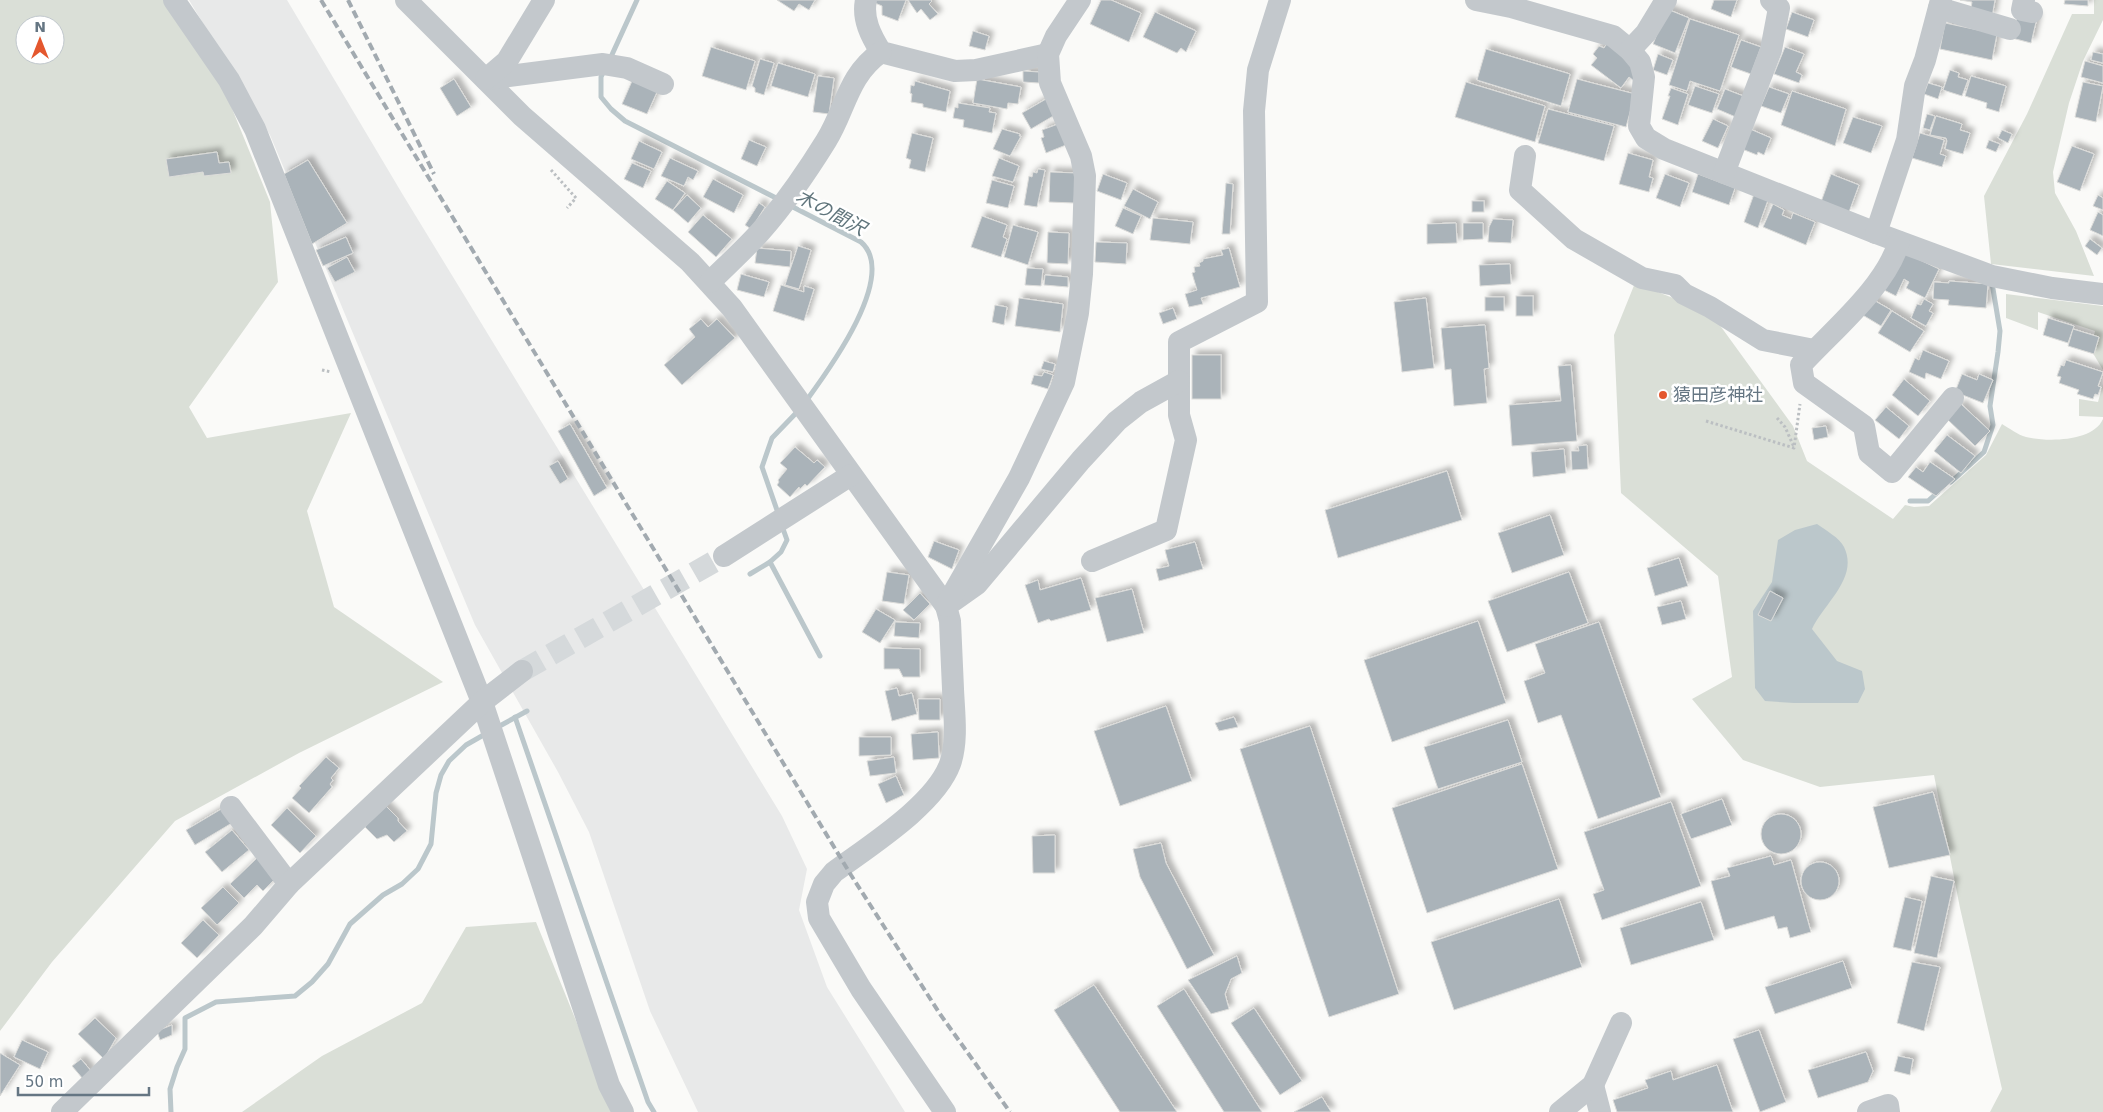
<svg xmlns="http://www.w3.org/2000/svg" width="2103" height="1112" font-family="'DejaVu Sans','Noto Sans JP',sans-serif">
  <defs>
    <filter id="shadow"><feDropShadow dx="4.5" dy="-4.5" stdDeviation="2.5" flood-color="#0004"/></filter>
  </defs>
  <rect width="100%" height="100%" fill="#fafaf8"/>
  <!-- built -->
  <polygon fill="#e8e9e9" points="189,0 287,0 403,195 782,816 807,869 799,910 827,987 905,1112 698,1112 650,1011 589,832 558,772 475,625 270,135"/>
  <!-- green -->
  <g fill="#dadfd7" fill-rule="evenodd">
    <path d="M0,0h164l60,89 46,113 8,80 -89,125 18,31 144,-25 -44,98 27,96 109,75 -144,71 -124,68 -123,141 -52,69zM25,25h30v30h-30z"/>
    <polygon points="2094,0 2103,0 2103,20 2083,61 2069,103 2053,172 2055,193 2076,231 2094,276 1991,264 1984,196 2027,114 2072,14 2094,14"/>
    <path d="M1635,283l76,30 82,113 14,35 86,58 12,-14 9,2 15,-1 57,-51 16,-31c7,4 16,11 24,13 21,5 67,5 77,-18v693h-113l12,-23 -42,-181 -26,-133 -114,12 -77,-27 -51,-61 40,-22 -14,-101 -97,-83 -7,-158z"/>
    <polygon points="2006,294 2103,306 2103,370 2091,350 2095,331 2038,312 2038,330 2006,318"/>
    <polygon points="2103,384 2103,417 2079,416 2079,399 2098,402"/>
    <polygon points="536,922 613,1112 242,1112 322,1056 422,1003 466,927"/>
  </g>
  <!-- water -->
  <path fill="#bbc7cb" d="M1817,524c8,6 23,14 27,23 15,31 -20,56 -32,82l25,32 25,10 3,18 -7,14h-64l-29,-2 -10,-13 -2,-77 19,-29 6,-42 17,-10z"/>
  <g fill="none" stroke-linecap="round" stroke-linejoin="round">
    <!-- stream -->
    <g stroke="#bbc7cb" stroke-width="5">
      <polyline points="610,59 637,0"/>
      <polyline points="604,71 601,77 601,97 611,109 625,121 780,200"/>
      <path d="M789,205l72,37c38,33 -33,129 -55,159"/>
      <polyline points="1951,482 1984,452 1993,425 1990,406 1998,352 2000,331 1992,283 1994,283"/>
      <polyline points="1910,501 1928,501 1938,492"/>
      <polyline points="778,513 762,467 772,438 799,410"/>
      <polyline points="782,526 787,540 781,552 770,562 820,656"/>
      <polyline points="750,574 770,562"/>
      <polyline points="515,717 648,1102 654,1112"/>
      <polyline points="496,728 527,711"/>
      <polyline points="171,1112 170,1089 177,1067 185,1049 185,1018 216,1002 295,996 312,982 328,964 350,924 383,895 402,884 418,869 431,844 436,793 441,775 449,761 466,745 487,733"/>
    </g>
  </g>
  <!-- building -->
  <g fill="#aab3b9" stroke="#dcdcda" filter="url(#shadow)">
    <polygon points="777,0 815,0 809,10 799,4 794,11"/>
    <polygon points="876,0 906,0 898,21 882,15 882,6 875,3"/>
    <polygon points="908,0 931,0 932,1 929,4 938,14 930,20 921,9 917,13"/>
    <polygon points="1101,0 1111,0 1141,13 1129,42 1090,24"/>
    <polygon points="1714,0 1737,0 1731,17 1711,9"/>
    <polygon points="1960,0 1995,0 1992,17 1970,14 1972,2"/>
    <polygon points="2065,0 2088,0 2088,6 2064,4"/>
    <polygon points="1667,9 1689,18 1675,53 1653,44"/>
    <polygon points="1155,12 1196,31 1186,52 1181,48 1177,53 1143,37"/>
    <polygon points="1792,12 1814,20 1808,37 1786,29"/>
    <polygon points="2018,13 2037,18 2031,43 2012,38"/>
    <polygon points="1690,19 1739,35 1720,91 1690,81 1687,91 1669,85"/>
    <polygon points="1945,23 1997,34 1992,60 1940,49"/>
    <polygon points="973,31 989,36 985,50 969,46"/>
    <polygon points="1741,40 1761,47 1751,74 1731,67"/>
    <polygon points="1607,43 1633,63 1634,81 1629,77 1621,88 1591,65 1597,58 1593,54 1599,46 1604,48"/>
    <polygon points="711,47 755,61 746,90 702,76"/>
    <polygon points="1785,47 1804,54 1796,72 1802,75 1799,83 1774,74"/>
    <polygon points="1486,49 1570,74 1561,106 1477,80"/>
    <polygon points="2093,52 2103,54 2103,63 2091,60"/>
    <polygon points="1658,54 1673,60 1667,75 1653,70"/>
    <polygon points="760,59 774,63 764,95 755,92 755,88 752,86"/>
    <polygon points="2085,61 2103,66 2103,83 2081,77"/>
    <polygon points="778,63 815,74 808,97 771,86"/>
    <polygon points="1950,70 1959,73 1958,77 1968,80 1962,96 1943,90"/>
    <polygon points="1023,71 1039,72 1039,83 1023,82"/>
    <polygon points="818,76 834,78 829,114 813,112"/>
    <polygon points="1971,76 2006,86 1999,112 1986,108 1987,103 1965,96"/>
    <polygon points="454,79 471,107 457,116 440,88"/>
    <polygon points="977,79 1021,87 1018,104 1008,103 1007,109 973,103"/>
    <polygon points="1577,79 1635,94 1626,127 1568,112"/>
    <polygon points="632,81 657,92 647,114 622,104"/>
    <polygon points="915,81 950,91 946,112 923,107 923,104 911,102 912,94 910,93 911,85 914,86"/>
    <polygon points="1466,82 1545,106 1535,142 1455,117"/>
    <polygon points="2083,82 2103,86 2096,122 2075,117"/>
    <polygon points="1928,83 1942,87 1938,99 1924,94"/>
    <polygon points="1695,86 1719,94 1712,113 1688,105"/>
    <polygon points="1769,87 1789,94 1781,113 1761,106"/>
    <polygon points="1671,88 1688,94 1678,125 1662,119 1670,96 1668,96"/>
    <polygon points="1725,89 1746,97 1738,118 1717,109"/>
    <polygon points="1792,91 1846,109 1835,146 1781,125"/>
    <polygon points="1046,99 1055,115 1031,129 1022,113"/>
    <polygon points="958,103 990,108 989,112 996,113 992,133 963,127 964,120 953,118 955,107 958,108"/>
    <polygon points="1548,109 1614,126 1604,161 1538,143"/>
    <polygon points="1927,114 1935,116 1930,130 1923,128"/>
    <polygon points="1936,116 1962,124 1960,130 1970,133 1963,154 1945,149 1947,141 1946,138 1930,135"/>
    <polygon points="1853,117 1882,126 1871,153 1843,143"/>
    <polygon points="1713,119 1728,126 1718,148 1702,141"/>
    <polygon points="1058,124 1066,145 1046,153 1041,138 1044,137 1042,130"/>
    <polygon points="1002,129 1020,134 1019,136 1021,136 1010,156 993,149"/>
    <polygon points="1750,129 1771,138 1764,155 1758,152 1757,155 1742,149"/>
    <polygon points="2002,130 2012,134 2008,143 1998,138"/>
    <polygon points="912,133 933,138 925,172 909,168 911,160 906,158"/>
    <polygon points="1920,133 1944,140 1940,154 1946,156 1942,167 1912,158"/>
    <polygon points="749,140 766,147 757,166 741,159"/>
    <polygon points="1989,140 2000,144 1996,152 1986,148"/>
    <polygon points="639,141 662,152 654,169 631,159"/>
    <polygon points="2072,146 2094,154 2080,191 2057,182"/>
    <polygon points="217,152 219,163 229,162 231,173 204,176 203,172 169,177 166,159"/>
    <polygon points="1628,153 1653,160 1649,177 1653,178 1649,192 1619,184"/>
    <polygon points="670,158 698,171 693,180 688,177 684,186 661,176"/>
    <polygon points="999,158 1019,166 1013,182 992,176"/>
    <polygon points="308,160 347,223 312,244 284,174"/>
    <polygon points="632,163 651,171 643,188 624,179"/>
    <polygon points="1038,169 1045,170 1037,207 1024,205 1029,176 1032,177 1033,172 1037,173"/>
    <polygon points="1050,172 1076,173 1074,203 1049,202"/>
    <polygon points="1103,174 1127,183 1121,200 1097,191"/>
    <polygon points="1665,174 1689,183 1680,207 1656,198"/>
    <polygon points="1698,174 1735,188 1729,205 1692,192"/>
    <polygon points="1831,174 1859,185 1849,212 1821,202"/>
    <polygon points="713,179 743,195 734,213 703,197"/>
    <polygon points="992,180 1014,186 1008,208 986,203"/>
    <polygon points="667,181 685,193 673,210 655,199"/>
    <polygon points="1226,183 1233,184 1230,234 1222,234"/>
    <polygon points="1133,189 1158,202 1150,219 1124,206"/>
    <polygon points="1754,194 1768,200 1758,228 1744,222"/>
    <polygon points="687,195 701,208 688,223 673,210"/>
    <polygon points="2098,195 2103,198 2103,210 2093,206"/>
    <rect x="1472" y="201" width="12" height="11"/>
    <polygon points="759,203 765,207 751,229 745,225"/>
    <polygon points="1773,204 1784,210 1782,215 1791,219 1793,213 1815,222 1806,245 1763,227"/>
    <polygon points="1123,208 1141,216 1133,234 1115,226"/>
    <polygon points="2098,212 2103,215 2103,236 2090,230"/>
    <polygon points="703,215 732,239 716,257 688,232"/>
    <polygon points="982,216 1007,225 1003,237 1007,239 1001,257 971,247"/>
    <polygon points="1153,218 1193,222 1190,244 1150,240"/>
    <polygon points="1493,219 1513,220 1511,243 1488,242 1489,227"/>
    <polygon points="1456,223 1457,243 1427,244 1427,224"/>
    <polygon points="1463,223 1483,223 1483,239 1463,240"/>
    <polygon points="1013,225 1038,232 1028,265 1004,257"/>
    <polygon points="1048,232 1069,233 1068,264 1047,263"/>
    <polygon points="346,237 353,253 323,266 316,250"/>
    <polygon points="2090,239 2102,248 2097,255 2085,246"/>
    <polygon points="1096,242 1127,243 1126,264 1095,262"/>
    <polygon points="798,246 811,250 799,289 785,285"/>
    <polygon points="757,248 791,251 790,267 755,263"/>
    <polygon points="1229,248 1240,287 1201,298 1203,304 1189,307 1185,294 1197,290 1192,273 1195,272 1194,267 1200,266 1199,263 1203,261 1203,259 1223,255 1221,250"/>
    <polygon points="1903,252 1939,269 1925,298 1906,288 1909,282 1904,279 1896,296 1880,288"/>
    <polygon points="347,257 355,272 335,282 327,268"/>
    <polygon points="1510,264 1511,284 1480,286 1479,265"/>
    <polygon points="1027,268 1043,269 1041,286 1025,285"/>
    <polygon points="741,274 769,282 764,297 737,290"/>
    <polygon points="1045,275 1068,277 1068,287 1044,285"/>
    <polygon points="1949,281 1988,284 1986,308 1948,305 1949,300 1933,299 1934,282 1949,283"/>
    <polygon points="781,285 804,292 804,286 814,289 804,321 773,311"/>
    <rect x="1516" y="296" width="17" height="20"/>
    <rect x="1485" y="297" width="19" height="14"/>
    <polygon points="1019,298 1063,304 1060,332 1015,326"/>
    <polygon points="1426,298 1434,368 1402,372 1394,302"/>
    <polygon points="1870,298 1891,310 1881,326 1861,314"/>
    <polygon points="1924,299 1933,304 1929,311 1933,313 1926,326 1911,318 1917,304 1921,305"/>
    <polygon points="995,305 1007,307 1004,325 992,322"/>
    <polygon points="1173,308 1177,319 1163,324 1159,313"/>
    <polygon points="1892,311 1924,331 1910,352 1878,333"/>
    <polygon points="2048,318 2074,326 2068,343 2043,335"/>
    <polygon points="701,319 708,327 717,319 735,338 682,385 664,365 695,337 689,329"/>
    <polygon points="1485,325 1489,368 1484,369 1487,403 1454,406 1451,369 1445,370 1441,328"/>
    <polygon points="2073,329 2099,337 2094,354 2068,346"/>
    <polygon points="1923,350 1949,361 1941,379 1926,373 1925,379 1909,372 1915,358 1919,360"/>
    <rect x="1192" y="355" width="29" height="44"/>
    <polygon points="2066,360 2103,372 2098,386 2101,387 2098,395 2095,394 2093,399 2077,394 2079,390 2059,383 2061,377 2057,376 2061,365 2064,366"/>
    <polygon points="1044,361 1055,364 1053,372 1041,369"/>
    <polygon points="1571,365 1577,441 1512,446 1509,405 1561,401 1558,366"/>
    <polygon points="1044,372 1053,375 1048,389 1031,384 1034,375 1042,376"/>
    <polygon points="1962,374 1977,380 1979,374 1993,380 1983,403 1955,392"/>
    <polygon points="1904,379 1930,401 1918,416 1892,395"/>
    <polygon points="1961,404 1990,431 1975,446 1947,419"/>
    <polygon points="1886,407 1909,426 1899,439 1875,420"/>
    <polygon points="570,424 607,488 594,496 558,431"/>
    <polygon points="1826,426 1828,437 1814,440 1812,428"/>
    <polygon points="1947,435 1975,456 1961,473 1934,451"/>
    <polygon points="1587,445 1588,469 1572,470 1571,451 1579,451 1578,446"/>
    <polygon points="795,447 814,463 817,460 825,467 807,486 805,484 800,489 799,487 790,497 777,485 779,482 778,480 787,469 780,463"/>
    <polygon points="1564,449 1566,473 1533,477 1531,452"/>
    <polygon points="558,461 568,479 560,484 549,466"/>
    <polygon points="1930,462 1955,479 1936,496 1908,477 1916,467 1923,472"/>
    <polygon points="1447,471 1462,520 1338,558 1325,510"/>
    <polygon points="1550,515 1564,555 1512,573 1498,533"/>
    <polygon points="934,541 959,550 952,569 928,557"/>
    <polygon points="1195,542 1203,569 1159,581 1156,569 1169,566 1165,550"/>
    <polygon points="1679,558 1688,586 1655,596 1647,568"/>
    <polygon points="887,572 909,575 904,604 882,601"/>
    <polygon points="1569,572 1588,623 1507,652 1488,601"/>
    <polygon points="1081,578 1091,610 1051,621 1049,619 1038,623 1025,585 1038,580 1040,590"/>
    <polygon points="1132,589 1144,633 1107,642 1095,598"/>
    <polygon points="1770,591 1783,598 1771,621 1758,615"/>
    <polygon points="920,593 930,604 914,620 903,610"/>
    <polygon points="1681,601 1686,619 1662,625 1657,607"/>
    <polygon points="876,609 895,620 880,643 862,632"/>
    <polygon points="1478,621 1506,703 1392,742 1364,660"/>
    <polygon points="895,622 920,623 919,638 894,636"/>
    <polygon points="1599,622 1661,797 1598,819 1561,715 1538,723 1524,681 1545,673 1535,644"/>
    <polygon points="884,648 920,649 920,677 903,677 899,669 884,669"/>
    <polygon points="897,688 899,696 912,693 917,714 892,721 885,691"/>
    <polygon points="918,699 940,699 940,720 919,720"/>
    <polygon points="1166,706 1192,781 1120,806 1094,731"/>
    <polygon points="1234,717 1238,727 1219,731 1215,723"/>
    <polygon points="1508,720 1522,762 1438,789 1424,747"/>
    <polygon points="1310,726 1399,994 1329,1017 1240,749"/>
    <polygon points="938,732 939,758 913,760 911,734"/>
    <polygon points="859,737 891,737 891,755 859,756"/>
    <polygon points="326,757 339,768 331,778 333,780 330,784 332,787 309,813 292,798 301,788 299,786"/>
    <polygon points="894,757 896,773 870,776 867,761"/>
    <polygon points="1522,764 1558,869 1427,913 1392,808"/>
    <polygon points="896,776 904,795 886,803 878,784"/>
    <polygon points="1933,792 1950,855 1889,868 1873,807"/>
    <polygon points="1722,799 1732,825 1691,839 1681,814"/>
    <polygon points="381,801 398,818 398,821 407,831 394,842 387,835 377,839 365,827"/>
    <polygon points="1671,802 1701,886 1602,920 1593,894 1604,890 1584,832"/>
    <polygon points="223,808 232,823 195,845 186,830"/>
    <polygon points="287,808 316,836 300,853 271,825"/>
    <circle cx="1781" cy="834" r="20"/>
    <polygon points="232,830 249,850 222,872 205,852"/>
    <polygon points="1055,835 1055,873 1033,873 1032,836"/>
    <polygon points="1161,843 1166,863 1214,955 1187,969 1140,877 1133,849"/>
    <polygon points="1771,856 1774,865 1791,860 1811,932 1790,938 1787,927 1778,929 1774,916 1725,930 1711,881 1730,876 1727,868"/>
    <polygon points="257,858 276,878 263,891 257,885 244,898 230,884"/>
    <circle cx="1820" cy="881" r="19"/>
    <polygon points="1931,876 1954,881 1937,958 1914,953"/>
    <polygon points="223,887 239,903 217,925 201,908"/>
    <polygon points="1905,897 1922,901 1911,951 1893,947"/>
    <polygon points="1559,899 1582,967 1454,1010 1431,942"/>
    <polygon points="1701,902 1714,940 1631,965 1620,928"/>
    <polygon points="203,920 219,935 197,958 181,943"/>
    <polygon points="1237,956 1242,973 1231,979 1225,994 1229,1009 1211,1014 1188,980"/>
    <polygon points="1843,961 1852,988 1775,1014 1765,987"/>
    <polygon points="1912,962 1940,967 1924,1031 1897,1023"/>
    <polygon points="1094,985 1177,1112 1120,1112 1054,1010"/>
    <polygon points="1184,989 1262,1112 1224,1112 1157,1006"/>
    <polygon points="1254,1008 1302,1081 1280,1095 1231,1023"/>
    <polygon points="95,1018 116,1038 104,1059 78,1034"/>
    <polygon points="172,1025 172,1035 160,1040 157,1031"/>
    <polygon points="1759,1030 1786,1102 1760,1112 1733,1039"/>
    <polygon points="22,1040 48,1052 40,1069 14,1057"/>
    <polygon points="1866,1052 1873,1071 1868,1082 1818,1098 1808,1070"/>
    <polygon points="0,1053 20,1065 0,1096"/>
    <polygon points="1898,1056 1913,1059 1910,1075 1894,1071"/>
    <polygon points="81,1059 92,1072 83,1079 72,1066"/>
    <polygon points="1717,1065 1733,1112 1617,1112 1613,1100 1648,1088 1645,1080 1671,1071 1673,1080"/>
    <polygon points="1322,1097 1331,1112 1294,1112"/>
  </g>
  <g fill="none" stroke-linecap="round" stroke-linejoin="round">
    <!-- minor-tunnel -->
    <polyline stroke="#d5d9db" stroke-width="22" stroke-dasharray="22 11" stroke-linecap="butt" points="522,671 724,556"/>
    <!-- path -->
    <g stroke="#bbbfc2" stroke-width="3" stroke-dasharray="2.5 2.5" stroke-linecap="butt">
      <polyline points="551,170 576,198 567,208"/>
      <polyline points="322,370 331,372"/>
      <polyline points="1777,418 1785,427 1794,447"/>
      <polyline points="1706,421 1794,448 1800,404"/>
    </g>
    <!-- minor -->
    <g stroke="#c3c8cc" stroke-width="22">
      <polyline points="174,0 229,80 255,129 482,702 609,1085 623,1112"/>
      <path d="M406,0l116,116 168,146 42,46 214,298 4,15c1,22 2,45 3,68 1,24 5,52 -3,75 -15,41 -81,82 -116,108l-10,12 -7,18 2,16 42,71 84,123"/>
      <path d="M866,0c-4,19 5,36 15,52l74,19 21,-1 72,-16"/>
      <polyline points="1476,0 1511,7 1613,36 1630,50 1640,62 1644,77 1639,126 1646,138 1664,149 1876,233 1992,276 2052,288 2103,294"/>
      <polyline points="2024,0 2022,10 2032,12"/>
      <polyline points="1939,8 2010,29"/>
      <polyline points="1630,50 1646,33 1666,0"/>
      <polyline points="486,79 603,64 627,68 663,84"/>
      <polyline points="486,79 507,61 544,0"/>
      <polyline points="1525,156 1520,190 1574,239 1642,278 1675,285 1684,294 1710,307 1763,340 1814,350"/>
      <polyline points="1724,173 1771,50 1779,8 1771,0"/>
      <polyline points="1876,233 1907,140 1915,86 1925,60 1941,0"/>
      <path d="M1899,242c-14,46 -66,88 -98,123l3,18 60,43 5,27 23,19 61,-74"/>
      <path d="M710,282c17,-17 35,-33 51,-51 22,-25 47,-61 65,-90 20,-32 21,-65 55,-89"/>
      <polyline points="724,556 851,475"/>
      <polyline points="1092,561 1166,530 1186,440 1179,415 1179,342 1257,302 1254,111 1258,70 1280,0"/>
      <polyline points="953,601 977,584 1081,460 1117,421 1141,402 1179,381"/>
      <polyline points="946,606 1019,478 1064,382 1078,313 1082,274 1085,176 1081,156 1050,83 1048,54 1056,36 1080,0"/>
      <polyline points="231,807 289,884"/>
      <polyline points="1593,1085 1600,1112"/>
      <polyline points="62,1112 253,926 289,884 482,702 522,671"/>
      <polyline points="1560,1112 1593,1085 1621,1023"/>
      <polyline points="1868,1112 1888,1105 1889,1112"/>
    </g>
    <!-- rail -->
    <g stroke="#a2aab0" stroke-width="4" stroke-dasharray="8 4" stroke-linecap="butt">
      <polyline points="321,0 851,875 940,1014 1010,1112"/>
      <polyline points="348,0 434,174"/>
    </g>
  </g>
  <!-- markers -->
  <circle fill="#e4572e" stroke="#fff" stroke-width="2" cx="1663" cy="395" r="5"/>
  <g text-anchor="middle" stroke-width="5" stroke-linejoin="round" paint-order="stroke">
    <!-- poi labels -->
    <g font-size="18" fill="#657683" stroke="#fff" text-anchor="start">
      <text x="1673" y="401">猿田彦神社</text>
    </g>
    <!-- water labels -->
    <g font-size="19" font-style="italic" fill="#60757c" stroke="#fff">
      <text transform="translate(831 212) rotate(28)" y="7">木の間沢</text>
    </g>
  </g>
  <!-- north arrow -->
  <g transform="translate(40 40)"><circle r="24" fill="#ffffff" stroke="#c1c8cd"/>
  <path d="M0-4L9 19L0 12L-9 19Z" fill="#e4572e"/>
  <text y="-8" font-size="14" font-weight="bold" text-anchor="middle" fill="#657683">N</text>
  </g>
  <!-- scale -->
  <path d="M18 1087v8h131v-8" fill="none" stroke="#657683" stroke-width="2.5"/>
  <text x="25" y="1087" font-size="15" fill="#657683" stroke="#ffffff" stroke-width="4" paint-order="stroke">50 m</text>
</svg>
